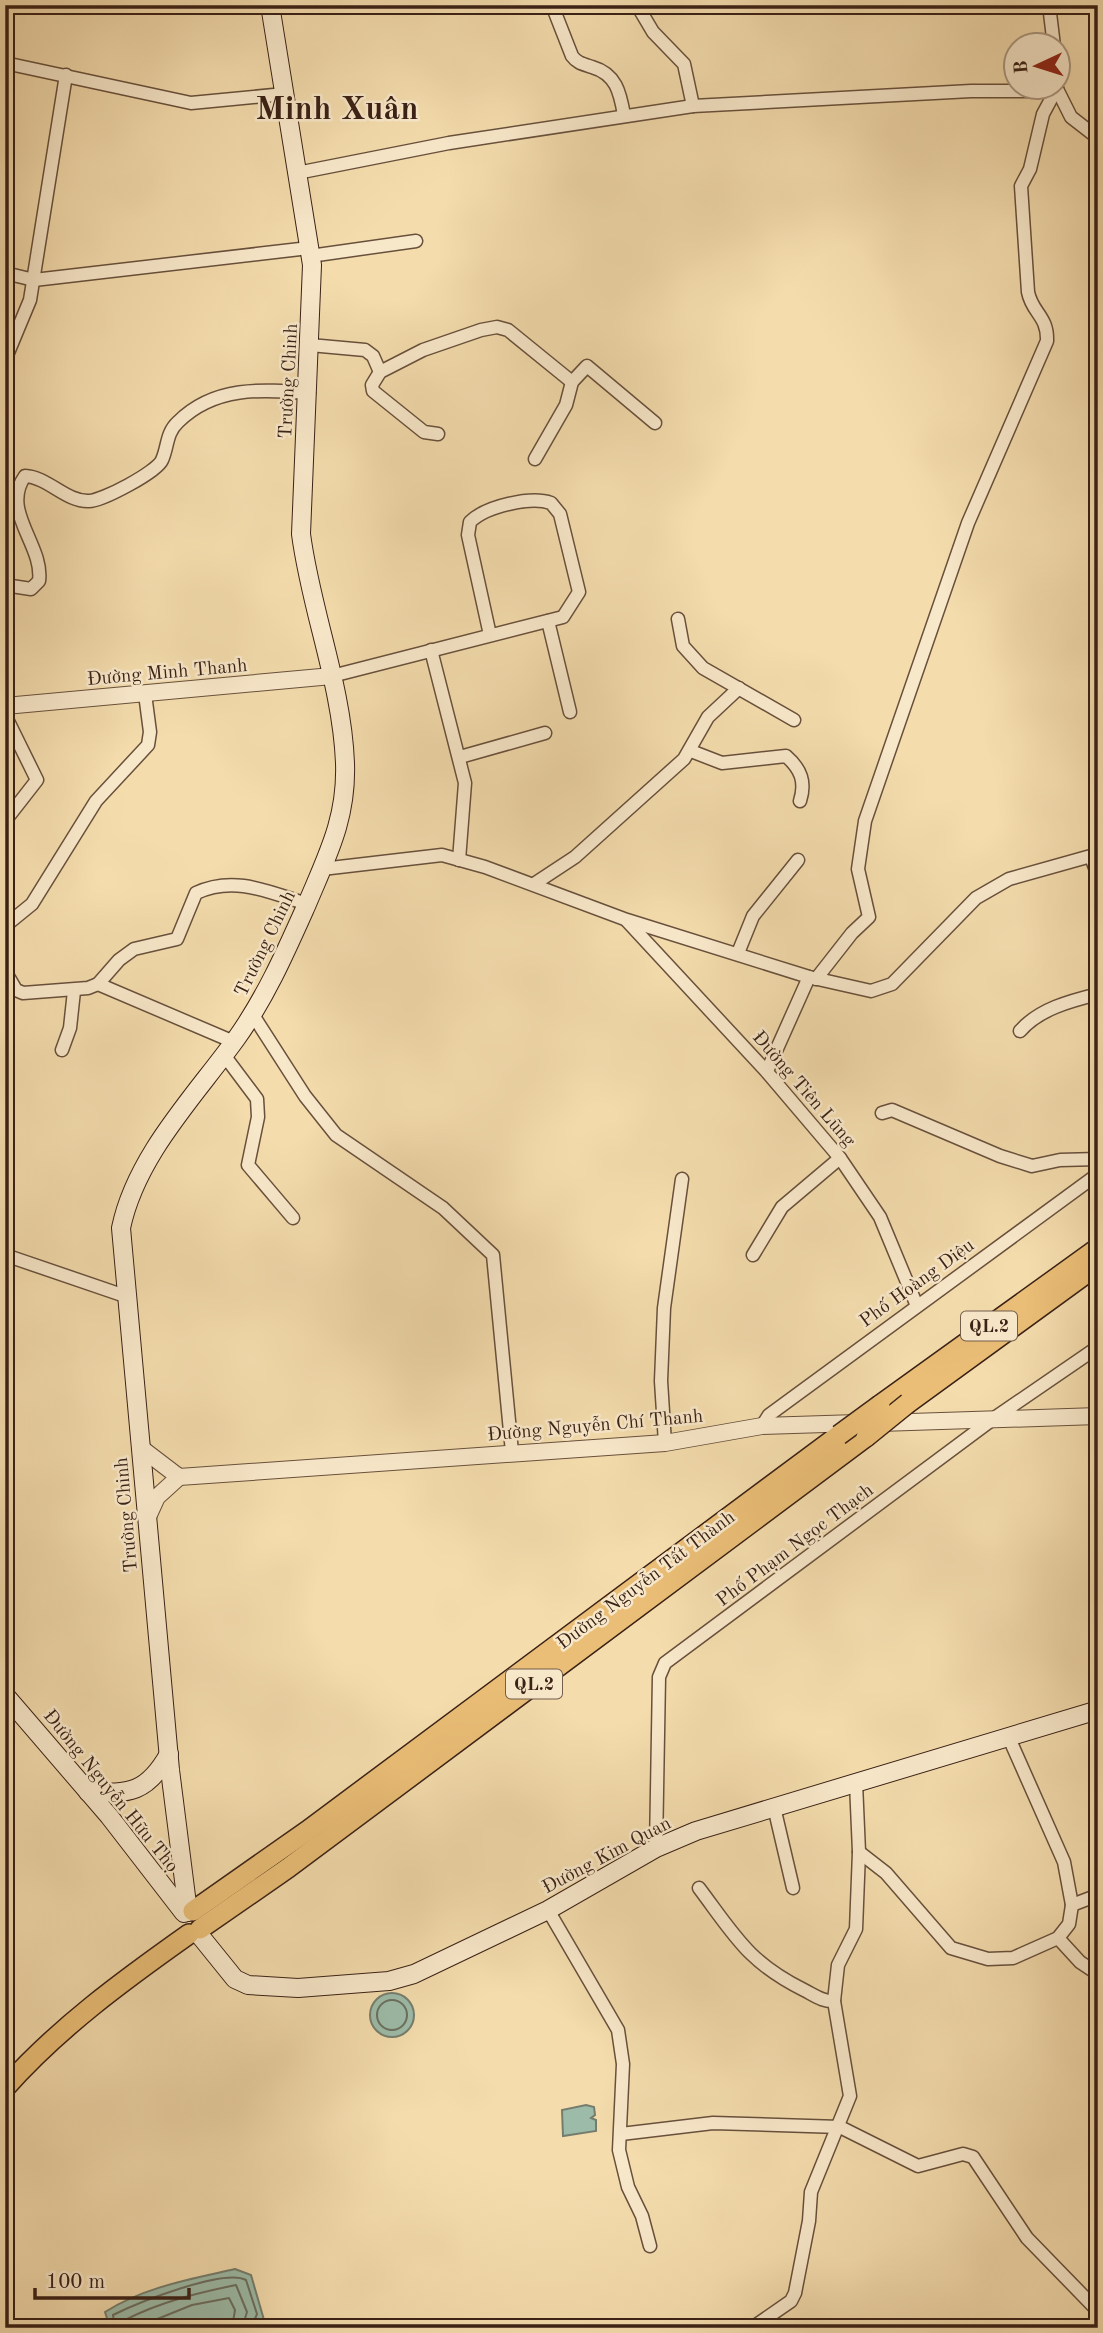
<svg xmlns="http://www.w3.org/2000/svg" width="1103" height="2333" font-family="'Old Standard TT',serif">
  <rect width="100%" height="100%" fill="#f4dcad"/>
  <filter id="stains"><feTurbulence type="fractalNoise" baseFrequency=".00286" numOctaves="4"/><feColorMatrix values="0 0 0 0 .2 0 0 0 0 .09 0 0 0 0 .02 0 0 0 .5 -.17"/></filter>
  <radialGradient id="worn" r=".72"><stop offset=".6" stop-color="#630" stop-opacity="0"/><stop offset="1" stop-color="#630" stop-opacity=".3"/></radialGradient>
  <!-- water -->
  <g fill="#9cbca9" stroke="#757e6e" stroke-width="2">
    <circle cx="392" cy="2015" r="22"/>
    <polygon points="586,2105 594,2107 595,2115 591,2118 596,2120 596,2131 563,2136 562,2110"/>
    <path d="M235,2269l16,6 13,45 -10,8h-144l-5,-16c39,-25 86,-33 130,-43z"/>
  </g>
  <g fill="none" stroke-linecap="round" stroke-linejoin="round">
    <!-- shore -->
    <g stroke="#6b6e60" stroke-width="2">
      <circle cx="392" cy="2015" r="15"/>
      <path d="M115,2328l-2,-13c24,-12 111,-47 133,-35l11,34 -6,14"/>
      <path d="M124,2328l1,-8c35,-18 72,-27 111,-35l11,27 -5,16"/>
      <polyline points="135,2328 192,2305 229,2298 235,2310 232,2328"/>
    </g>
    <!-- minor casing -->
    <g stroke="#68503c" stroke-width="15">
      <g id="minor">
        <path d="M552,5l20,51c5,7 11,8 20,11 24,7 28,25 32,48"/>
        <polyline points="637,5 653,32 684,64 693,106"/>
        <polyline points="1049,5 1054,46"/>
        <polyline points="5,63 191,103 284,94"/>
        <polyline points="297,173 449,143 693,106 971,91 1058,91 1071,117 1098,138"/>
        <polyline points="310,256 416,241"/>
        <polyline points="5,273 34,280 309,248"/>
        <polyline points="310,345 365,350 373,356 380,372"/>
        <polyline points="5,360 30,300 66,75"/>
        <polyline points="438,434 424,432 373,391 372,385 380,372 423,350 481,330 497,327 508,330 572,382"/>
        <polyline points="535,459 566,405 572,382 587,366 655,423"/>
        <path d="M5,585l26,4 8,-8c5,-36 -39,-70 -14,-105 23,1 41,26 64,25 13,0 68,-29 73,-41 6,-13 4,-27 16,-38 36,-36 84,-33 131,-29"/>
        <polyline points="678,619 683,646 703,668 794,720"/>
        <polyline points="548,621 570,712"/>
        <polyline points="431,650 465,783 459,860"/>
        <path d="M332,676l231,-59 16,-25 -19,-78 -9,-11c-20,-7 -65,3 -81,19l-2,13 22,100"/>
        <polyline points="5,715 37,780 5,821"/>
        <path d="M691,751l31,12 64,-7c15,13 20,26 14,45"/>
        <polyline points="460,757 545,733"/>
        <polyline points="1091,857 1098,876"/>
        <polyline points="322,869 442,855 485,867 627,920 809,977 871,991 892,984 976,898 1009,879 1098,854"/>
        <polyline points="534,884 575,857 684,759 708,717 739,688"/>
        <polyline points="627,921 766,1071 840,1158 880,1217 917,1306"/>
        <polyline points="5,926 32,904 96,801 148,745 150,732 145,694"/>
        <polyline points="738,953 753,916 798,860"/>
        <path d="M5,971l11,19 7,3 65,-5 10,-4 21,-24 15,-11 43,-10 19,-46c38,-18 73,-1 111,11"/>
        <path d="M816,979l36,-46 17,-16 -11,-48 7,-48 103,-298 79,-182c1,-25 -15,-28 -19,-49l-7,-106 9,-17 13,-55 14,-26"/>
        <polyline points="98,984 234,1042"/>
        <polyline points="253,1015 305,1096 336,1135 443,1208 493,1255 512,1452"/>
        <path d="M1020,1031c19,-22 50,-30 78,-37"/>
        <polyline points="62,1050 70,1028 74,991"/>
        <polyline points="224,1055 257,1099 258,1117 248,1165 293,1218"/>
        <polyline points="767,1071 809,977"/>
        <polyline points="882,1113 892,1110 1000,1156 1032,1166 1060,1160 1098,1159"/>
        <polyline points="5,1255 125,1296"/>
        <polyline points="753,1255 782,1207 840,1158"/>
        <polyline points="762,1426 769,1415 1098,1174"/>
        <polyline points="665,1443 661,1381 664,1308 682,1179"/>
        <polyline points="774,1807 793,1888"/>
        <polyline points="656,1848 659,1677 665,1663 993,1419 1098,1347"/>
        <polyline points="859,1852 886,1873 951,1948 988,1959 1013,1958 1058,1938 1069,1924 1072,1905 1064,1862 1009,1738"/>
        <path d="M699,1888c36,48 49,74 105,102 10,5 19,12 30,11"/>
        <polyline points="1072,1905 1098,1895"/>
        <polyline points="548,1910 618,2030 623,2064 619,2150 628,2187 642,2216 650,2246"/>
        <polyline points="1058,1938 1080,1962 1098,1974"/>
        <polyline points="621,2134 713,2123 840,2127 918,2166 963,2154 973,2157 1027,2238 1098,2311"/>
        <polyline points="752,2328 791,2301 795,2293 809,2221 811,2192 850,2096 834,2001 838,1965 856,1929 859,1852 856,1783"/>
      </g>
    </g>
    <!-- tertiary casing -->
    <g stroke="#68503c" stroke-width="18">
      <g id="tertiary">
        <polyline points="5,706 332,676"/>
        <polyline points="880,1423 1098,1416"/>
        <polyline points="141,1448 179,1477 665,1443 762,1426 857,1423"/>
        <polyline points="147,1519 157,1497 179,1477"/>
      </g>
    </g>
    <!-- secondary casing -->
    <g stroke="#3a2116" stroke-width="20">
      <g id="secondary">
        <polyline points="5,1695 109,1816 184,1913"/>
        <path d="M88,1792c42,2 59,1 81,-38"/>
        <path d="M188,1912l-18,-142 -49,-542c15,-72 73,-131 115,-189 30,-42 50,-88 71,-135 21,-50 40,-86 38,-141 -3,-78 -34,-152 -44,-229l11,-269 -42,-260"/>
        <polyline points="197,1932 235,1979 248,1985 298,1988 389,1981 414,1974 548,1910 656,1848 696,1831 1098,1710"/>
      </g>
    </g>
    <!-- trunk casing -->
    <g stroke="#3a2116" stroke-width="22">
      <g id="trunk">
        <polyline points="908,1403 1098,1265"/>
        <polyline points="880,1405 1098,1248"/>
        <polyline points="193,1911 307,1831 839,1435"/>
        <polyline points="200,1929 288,1868 866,1437"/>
        <path d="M5,2088c53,-60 119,-108 184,-154"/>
      </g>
    </g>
    <!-- minor -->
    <use href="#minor" stroke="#f8e8ca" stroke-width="12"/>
    <!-- tertiary -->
    <use href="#tertiary" stroke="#f8e8ca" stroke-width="16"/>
    <!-- secondary -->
    <use href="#secondary" stroke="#f8e8ca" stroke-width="18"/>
    <!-- trunk -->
    <use href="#trunk" stroke="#eabe76" stroke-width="19"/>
    <!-- trunk-bridge casing -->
    <g stroke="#3a2116" stroke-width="22" stroke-linecap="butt">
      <g id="trunk-bridge">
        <polyline points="839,1435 880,1405"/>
        <polyline points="866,1437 908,1403"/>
      </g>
    </g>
    <!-- trunk-bridge -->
    <use href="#trunk-bridge" stroke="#eabe76" stroke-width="19"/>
  </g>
  <g text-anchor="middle" stroke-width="5" stroke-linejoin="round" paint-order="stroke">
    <!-- shield labels -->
    <g fill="#f8e8ca" stroke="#735d4c" stroke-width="2">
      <rect x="961" y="1311.5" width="56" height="29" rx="5"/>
      <rect x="506" y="1669.5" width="56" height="29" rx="5"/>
    </g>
    <g font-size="18" font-weight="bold" fill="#3a2116">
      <text x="989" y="1332">QL.2</text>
      <text x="534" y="1690">QL.2</text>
    </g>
    <!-- street labels -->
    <g font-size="19" fill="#3a2116" stroke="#f8e8ca">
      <text transform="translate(287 381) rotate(-87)" y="7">Trường Chinh</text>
      <text transform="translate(167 671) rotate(-5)" y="7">Đường Minh Thanh</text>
      <text transform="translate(264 943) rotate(-64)" y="7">Trường Chinh</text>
      <text transform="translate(805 1088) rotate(49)" y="7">Đường Tiên Lũng</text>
      <text transform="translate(916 1282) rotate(-36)" y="7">Phố Hoàng Diệu</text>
      <text transform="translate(595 1424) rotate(-5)" y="7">Đường Nguyễn Chí Thanh</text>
      <text transform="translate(125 1515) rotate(-95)" y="7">Trường Chinh</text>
      <text transform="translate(794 1544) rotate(-37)" y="7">Phố Phạm Ngọc Thạch</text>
      <text transform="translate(645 1579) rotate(-37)" y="7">Đường Nguyễn Tất Thành</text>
      <text transform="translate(112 1790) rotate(51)" y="7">Đường Nguyễn Hữu Thọ</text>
      <text transform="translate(606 1854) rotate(-28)" y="7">Đường Kim Quan</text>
    </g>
    <!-- town labels -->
    <g font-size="33" font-weight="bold" fill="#3a2116" stroke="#f8e8ca">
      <text x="337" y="119">Minh Xuân</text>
    </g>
  </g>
  <!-- margin -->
  <rect width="1103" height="2333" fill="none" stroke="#f4dcad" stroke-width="28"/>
  <rect x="7" y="7" width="1089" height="2319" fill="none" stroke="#3a2116" stroke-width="3.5"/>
  <rect x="14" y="14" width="1075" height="2305" fill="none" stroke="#3a2116" stroke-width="2"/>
  <!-- north arrow -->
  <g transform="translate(1037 66) rotate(266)"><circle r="33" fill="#f8e8ca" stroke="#ac9882" stroke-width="2"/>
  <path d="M0-5L12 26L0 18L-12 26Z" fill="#8f2418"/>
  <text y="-10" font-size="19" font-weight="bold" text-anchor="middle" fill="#3a2116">B</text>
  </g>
  <!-- scale -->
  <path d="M35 2288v10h154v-10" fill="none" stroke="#3a2116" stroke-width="3.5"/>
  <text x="46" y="2288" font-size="21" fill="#3a2116" stroke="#f8e8ca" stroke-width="5" paint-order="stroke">100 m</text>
  <rect width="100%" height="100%" filter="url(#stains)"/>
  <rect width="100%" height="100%" fill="url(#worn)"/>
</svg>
